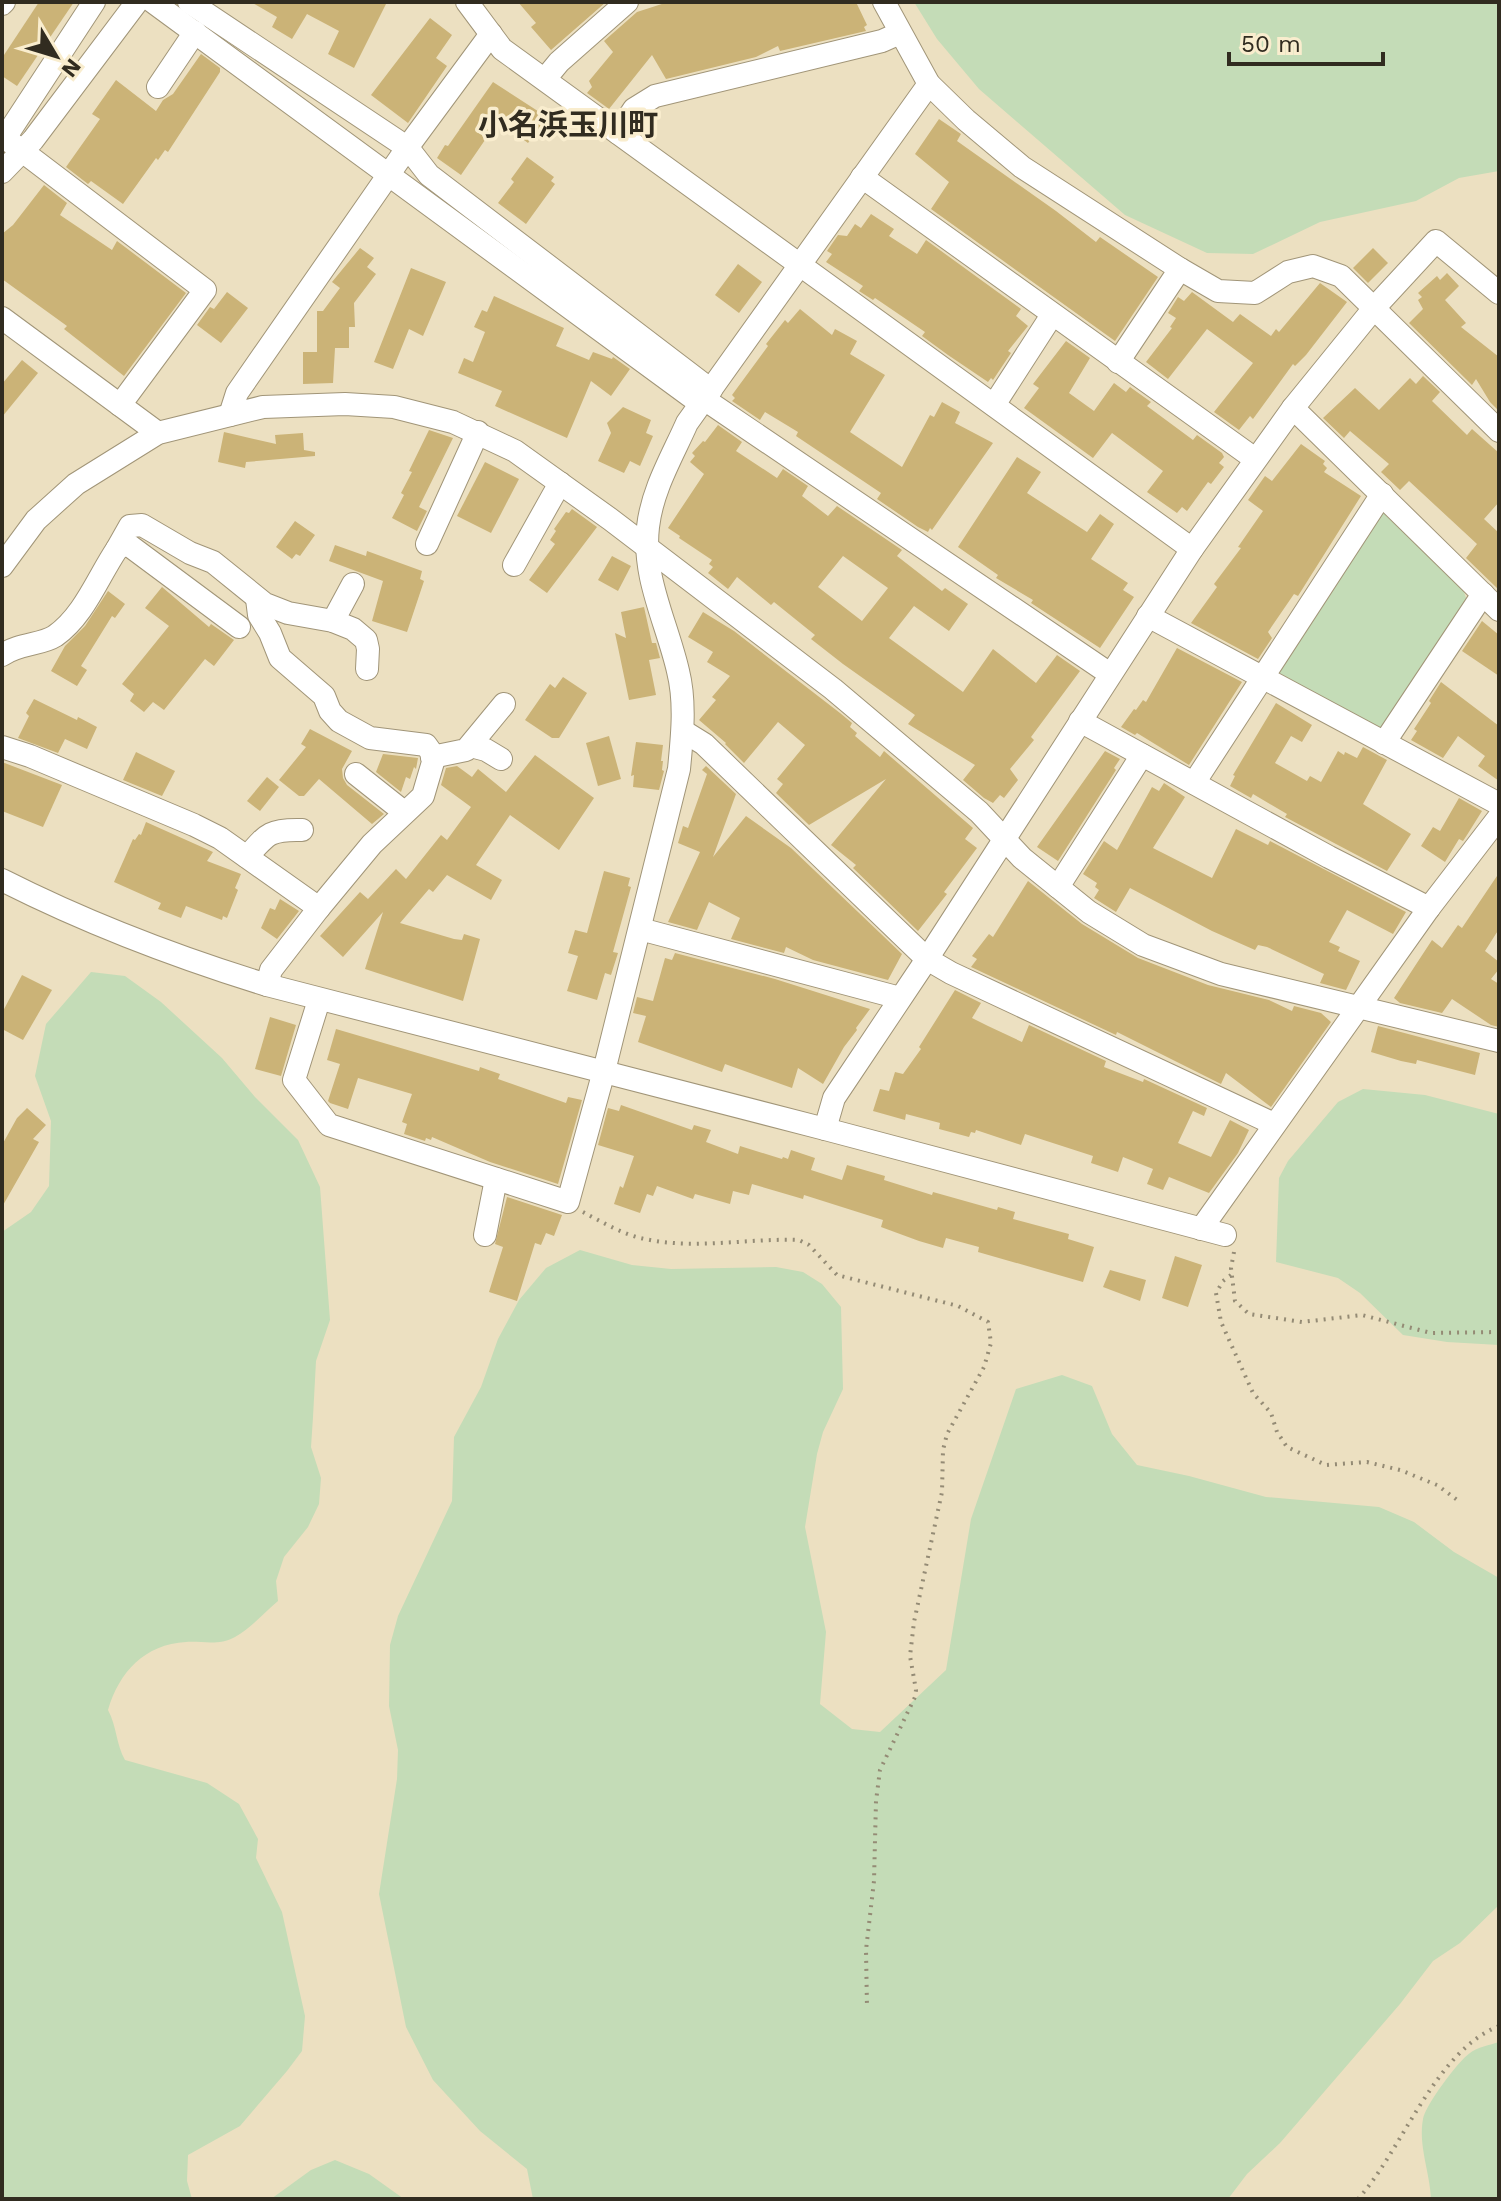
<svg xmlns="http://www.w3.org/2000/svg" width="1501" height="2201" font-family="'Work Sans','Noto Sans JP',sans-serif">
  <rect width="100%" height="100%" fill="#ece0c1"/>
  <!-- green -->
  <g fill="#c4dcb7">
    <polygon points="914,2 1499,2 1499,171 1459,178 1416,201 1320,222 1253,254 1207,253 1125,215 979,89 937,39"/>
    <polygon points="1377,513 1386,513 1464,592 1467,601 1385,728 1377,731 1280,678 1277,669"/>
    <path d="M91,972l34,4 36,26 61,56 33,39 43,43 22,47 10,133 -14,41 -3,56 -2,30 10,31 -2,26 -11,23 -24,30 -8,24 2,20c-13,11 -28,28 -43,36 -16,9 -32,4 -49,5 -41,2 -67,30 -78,68 9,17 8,34 17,50l82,23 32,21 19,35 -2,19 26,54 23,104 -3,35 -15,20 -47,55 -52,29 -1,26 5,18h-190v-967l29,-20 18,-26 2,-65 -16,-45 11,-52z"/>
    <polygon points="1363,1089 1425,1095 1499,1114 1499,1345 1447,1342 1403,1335 1360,1293 1338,1278 1276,1262 1279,1178 1288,1161 1338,1102"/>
    <polygon points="580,1250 632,1265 671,1269 776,1267 803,1272 822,1284 841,1307 843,1389 823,1432 817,1454 805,1527 826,1632 820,1704 852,1729 880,1732 946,1670 971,1519 1016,1389 1062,1375 1092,1386 1112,1434 1137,1465 1189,1476 1266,1497 1379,1507 1414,1522 1454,1552 1499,1578 1499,1905 1460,1943 1433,1961 1400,2004 1280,2143 1247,2174 1228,2199 533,2199 527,2169 480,2131 433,2080 406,2027 379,1894 397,1779 398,1750 389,1706 390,1645 398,1616 452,1501 454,1437 481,1387 498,1339 519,1300 546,1268"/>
    <path d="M1499,2042v157h-68c-1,-27 -13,-53 -8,-80 2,-13 35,-58 47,-66 7,-6 20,-8 29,-11z"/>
    <polygon points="335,2160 369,2174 404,2199 271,2199 311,2170"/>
  </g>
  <!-- building -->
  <g fill="#cbb377" fill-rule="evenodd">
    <polygon points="39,2 74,2 17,86 2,76 2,58"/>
    <polygon points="251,2 387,2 354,68 328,54 339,31 307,14 292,39 272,27 277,17"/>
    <polygon points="518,2 606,2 551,50 531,27 536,23"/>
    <polygon points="668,2 856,2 867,25 864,27 866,31 780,51 778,46 756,57 666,79 652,55 609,109 587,93 592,87 589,81 613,52 604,41 637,12"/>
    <polygon points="430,18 452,35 436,58 447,66 408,123 371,95"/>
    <polygon points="201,54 220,68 220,72 168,152 165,150 158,160 156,158 123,204 91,181 88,184 66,167 100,119 92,114 116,80 156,111 163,100 173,94"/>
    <polygon points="493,82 547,117 528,143 498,121 461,175 437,158 445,145 448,146"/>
    <polygon points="939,119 961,134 957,141 1056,211 1096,242 1100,237 1158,277 1115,341 931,209 949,182 915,154"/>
    <polygon points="527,157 554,177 551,181 555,184 526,224 498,203 514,182 511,179"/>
    <polygon points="44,185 67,203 60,215 112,250 117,241 186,293 124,376 64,329 67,326 2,279 2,234 13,225"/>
    <polygon points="871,214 894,229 889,236 917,254 926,240 1021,309 1016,316 1028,326 1008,351 1011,353 993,380 991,378 988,382 948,355 922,336 925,332 875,298 873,300 859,291 863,286 826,262 832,254 827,251 838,235 847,236 855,224 861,228"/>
    <polygon points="360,248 374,258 367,267 376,274 354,303 355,327 349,327 349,348 335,348 333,383 303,384 303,352 317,352 317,311 323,311 340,288 332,282"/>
    <polygon points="1373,248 1388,263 1368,283 1353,268"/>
    <polygon points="738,264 762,282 739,313 715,295"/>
    <polygon points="411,268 446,282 423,336 409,329 393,369 374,362"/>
    <polygon points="1447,273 1459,286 1445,300 1466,323 1461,327 1499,357 1499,411 1490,402 1476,379 1472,385 1409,323 1423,309 1418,300 1422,297 1418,293 1437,276 1440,280"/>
    <polygon points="1320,283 1347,302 1306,355 1295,366 1293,364 1253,419 1250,416 1239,430 1214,412 1253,363 1207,329 1168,379 1146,362 1172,328 1170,327 1176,318 1168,313 1178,297 1184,301 1192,292 1233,322 1240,314 1271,336 1276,329 1279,332"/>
    <polygon points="227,292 248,308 221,343 197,325 210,307 214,309"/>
    <polygon points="494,296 564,328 556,346 589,360 593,352 612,359 613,357 630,369 611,396 591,381 567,438 495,406 502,391 458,373 464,358 473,362 485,332 474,327 482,310 487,312"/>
    <polygon points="800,309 832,335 835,329 857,341 850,354 885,375 850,432 902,467 930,415 934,417 942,402 960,412 955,423 993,443 932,530 930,528 928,532 918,527 877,499 881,493 796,436 798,432 765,412 760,420 732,401 735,398 732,395 768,346 766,344 785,320 788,323"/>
    <polygon points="1066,341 1090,358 1069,393 1094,411 1114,383 1126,392 1130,387 1151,402 1147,406 1193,440 1197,435 1222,453 1224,457 1219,463 1224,467 1211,484 1208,482 1187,511 1182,507 1177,513 1147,492 1163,471 1112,433 1093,458 1024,408 1039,388 1033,384"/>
    <polygon points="22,360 38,373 2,417 2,384"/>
    <polygon points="1423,376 1440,392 1432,401 1467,435 1472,429 1499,453 1499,502 1484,519 1499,533 1499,590 1466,558 1477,544 1409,481 1400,490 1381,472 1389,464 1350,431 1344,438 1323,418 1355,388 1379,410 1410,378 1416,384"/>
    <polygon points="623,407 651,420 646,433 653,436 640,466 630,461 624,473 598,461 611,433 607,423"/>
    <path d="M718,425l24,17 -6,9 41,27 6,-9 25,17 -6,10 26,20 9,-10 65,44 -5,6 45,35 3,-3 23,16 -19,27 -35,-25 -25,32 74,54 30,-43 43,34 21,-28 23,16 -49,66 3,3 -24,29 8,11 -14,18 -4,-3 -7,8 -9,-5 -21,-18 12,-15 -67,-41 7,-9 -72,-51 -32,-25 4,-4 -41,-33 -3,3 -34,-28 -9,12 -20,-16 5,-6 -4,-3 3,-4 -33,-22 1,-2 -12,-8 36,-54 -14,-12 5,-6 -3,-3 11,-12 2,1zM843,556l45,32 -26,33 -44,-34z"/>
    <polygon points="429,430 453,438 419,507 427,511 417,531 392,518 404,495 401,493 412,472 409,471"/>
    <polygon points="224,432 276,444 275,435 303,433 304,450 315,452 315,456 246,462 245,468 218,462"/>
    <polygon points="1301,444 1325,461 1323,464 1327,468 1324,472 1361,496 1298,596 1294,594 1268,632 1272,638 1258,659 1191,623 1217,587 1214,584 1241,548 1238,547 1263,511 1248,500 1265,476 1272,481"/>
    <polygon points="1017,457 1041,472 1027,493 1087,532 1100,514 1114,524 1091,559 1128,583 1123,590 1134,597 1100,648 1031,603 1033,600 996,578 998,575 958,547"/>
    <polygon points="485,462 519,479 491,533 457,516"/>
    <polygon points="572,509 597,527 547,593 529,580 555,544 550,540 556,531 554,529 566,512 569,513"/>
    <polygon points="295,521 315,535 300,556 296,554 292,559 276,547"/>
    <polygon points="335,545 366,556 367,551 422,571 420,579 424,581 407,632 372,621 383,581 329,561"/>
    <polygon points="612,556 631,566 618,591 598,580"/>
    <polygon points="162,587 209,627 211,624 234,640 214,666 205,659 164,710 153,702 144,712 130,701 134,694 122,684 169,626 145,608"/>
    <polygon points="108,591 125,604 115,618 112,616 81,666 87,670 77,686 51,671 65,646 85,626"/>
    <polygon points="644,607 652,643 656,643 660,658 649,660 656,695 629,700 615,633 626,638 621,612"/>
    <polygon points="703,612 734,631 840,713 852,723 850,727 857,733 855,736 880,757 884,751 973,828 965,839 977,848 944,892 947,894 918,931 853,868 856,865 831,845 886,779 809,825 776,793 783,784 777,779 805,745 778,722 744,763 725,744 726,743 699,720 716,700 712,697 730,676 707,662 713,652 688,637"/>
    <polygon points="1482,621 1499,635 1499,676 1462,651"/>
    <polygon points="1177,648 1242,682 1189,765 1137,733 1135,735 1121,727 1134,709 1136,710 1143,700 1146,702"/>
    <polygon points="563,677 587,693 559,738 552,738 525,720 550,684 555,688"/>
    <polygon points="1441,682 1499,726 1499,781 1478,766 1485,756 1458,736 1443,758 1411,740 1417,731 1414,729 1431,703 1429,701"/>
    <polygon points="34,699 77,720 78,717 97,727 87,749 65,739 58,753 18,738 29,716 26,713"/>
    <polygon points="1276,703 1312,725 1302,742 1291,736 1275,763 1307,781 1310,776 1321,782 1338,751 1344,755 1345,752 1357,758 1363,747 1387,760 1363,804 1411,834 1387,871 1285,817 1287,814 1253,794 1251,798 1230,786 1235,776 1233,775"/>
    <polygon points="310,729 352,751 342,769 343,778 347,785 384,814 372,824 319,779 304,796 299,796 279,780 306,747 301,744"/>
    <polygon points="609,736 621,779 598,786 586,743"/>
    <polygon points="636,742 663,745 661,761 663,761 662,770 664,771 659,790 633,787 634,775 631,776"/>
    <polygon points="1105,751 1120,759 1114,768 1116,770 1058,861 1037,847"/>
    <polygon points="136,752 175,771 162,796 123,780"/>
    <polygon points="383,754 418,758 416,769 414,767 410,779 406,777 401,792 376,772"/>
    <polygon points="535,755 594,798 559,850 510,815 476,865 502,880 491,900 447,875 433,892 429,889 400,923 454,939 462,940 464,934 480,939 463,1001 365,969 383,912 343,957 320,936 360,892 368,899 396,869 406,879 441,835 447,840 471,807 441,785 446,768 457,766 472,777 478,769 506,792"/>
    <polygon points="2,762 62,785 43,827 2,811"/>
    <polygon points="706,766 736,794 713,857 746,816 791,848 902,954 888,980 813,960 786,947 784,953 731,939 740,918 709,902 697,930 668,922 700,852 678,843 683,826 688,828 707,774 702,770"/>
    <polygon points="267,777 279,787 260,811 247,801"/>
    <polygon points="1164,783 1185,797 1153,848 1212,878 1236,829 1268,845 1270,841 1406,912 1393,934 1347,910 1329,942 1340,947 1338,951 1360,961 1346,990 1320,983 1324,974 1267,947 1258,945 1255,950 1212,931 1130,888 1116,912 1094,898 1099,890 1095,887 1097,883 1083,874 1104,841 1117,850 1152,787 1159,791"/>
    <polygon points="1459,798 1482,811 1467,835 1463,841 1459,839 1445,862 1421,846 1433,827 1440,831"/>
    <polygon points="146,822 213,852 207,861 241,874 235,888 238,890 227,918 223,916 222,920 186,906 181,918 158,909 161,903 114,882 133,839 135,840 139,834 141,835"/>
    <polygon points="604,871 630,878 628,886 631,887 613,952 618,953 611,975 605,973 597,1000 567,991 578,956 568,953 575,930 587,933"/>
    <polygon points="1499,873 1499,929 1485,951 1499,962 1499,969 1491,979 1499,984 1499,1027 1491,1025 1452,999 1442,1013 1400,1003 1394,998 1432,940 1442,948 1458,925 1462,928"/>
    <polygon points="1028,881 1082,924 1138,958 1208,985 1269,1000 1292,1011 1294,1006 1321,1013 1331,1022 1271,1107 1226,1073 1221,1084 1117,1032 1116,1035 971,967 977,959 972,956 989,934 993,937"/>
    <polygon points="280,899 299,911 277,939 261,928 270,908 275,910"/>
    <polygon points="675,953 775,979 870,1009 856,1028 857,1030 844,1047 823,1084 798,1068 792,1088 725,1064 722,1072 638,1042 646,1016 633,1013 637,997 653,1001 665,958 672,960"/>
    <polygon points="22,975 52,990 23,1040 2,1029 2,1013"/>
    <polygon points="955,990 981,1003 972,1018 988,1026 1022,1042 1029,1025 1106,1061 1104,1067 1143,1082 1144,1079 1207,1108 1204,1116 1193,1111 1178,1143 1211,1157 1230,1120 1249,1130 1238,1153 1209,1193 1169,1177 1163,1190 1147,1184 1153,1169 1123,1157 1118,1172 1091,1163 1093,1156 1025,1134 1021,1145 976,1130 975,1133 971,1132 969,1137 939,1129 940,1123 906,1114 905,1120 873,1111 880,1089 889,1091 895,1072 903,1074 921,1049 919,1047"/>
    <polygon points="270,1017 296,1025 281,1076 255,1069"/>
    <polygon points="1378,1026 1480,1053 1475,1075 1417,1060 1416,1064 1401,1061 1371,1052"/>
    <polygon points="336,1029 479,1071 480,1067 500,1074 498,1079 566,1103 568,1097 582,1100 558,1184 490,1162 432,1137 431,1140 426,1138 425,1141 404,1134 407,1124 402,1122 412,1094 358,1078 348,1109 330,1103 328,1101 340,1064 327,1060"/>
    <polygon points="621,1105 692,1130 694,1125 711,1130 706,1142 738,1154 740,1146 782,1159 783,1157 788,1159 791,1150 815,1158 811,1170 842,1180 847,1165 885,1176 884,1180 932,1195 933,1192 997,1210 998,1207 1015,1212 1013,1219 1069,1234 1068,1239 1094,1247 1083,1282 978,1252 979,1247 946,1238 943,1248 919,1241 881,1227 883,1220 804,1195 803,1199 752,1184 749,1195 733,1191 730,1204 695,1194 693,1199 657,1186 653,1196 647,1194 640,1213 614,1204 620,1186 623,1188 634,1156 598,1145 608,1108 619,1111"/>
    <polygon points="27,1108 46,1125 33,1139 39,1142 2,1207 2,1145 17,1118"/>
    <polygon points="507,1197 562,1215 554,1236 546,1233 541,1245 535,1243 517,1301 489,1292 503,1247 495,1244"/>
    <polygon points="1175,1256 1202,1265 1188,1307 1162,1298"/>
    <polygon points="1110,1270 1146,1280 1140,1301 1103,1287"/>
  </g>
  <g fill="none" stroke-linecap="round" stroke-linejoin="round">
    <!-- street casing -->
    <g stroke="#a19578" stroke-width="24">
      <g id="street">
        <polyline points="94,2 5,138 205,290 120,405"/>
        <polyline points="153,2 701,404"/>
        <polyline points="189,2 408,148 429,175 711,390"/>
        <polyline points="467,2 502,49 1192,549"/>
        <polyline points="884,2 929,84 966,120 1022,167 1180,269 1218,291 1255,293 1288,272 1313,266 1341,276 1499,431"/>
        <polyline points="2,4 4,2"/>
        <polyline points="545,79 559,62 627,2"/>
        <polyline points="158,87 195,32"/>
        <polyline points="618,133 634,109 655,96 882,41 900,33"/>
        <polyline points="2,172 33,140 137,2"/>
        <polyline points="862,177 1255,459"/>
        <polyline points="2,318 158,433"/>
        <polyline points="1118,362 1180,269"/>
        <polyline points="704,399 1110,674"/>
        <polyline points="994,405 1052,315"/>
        <polyline points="1293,408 1499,610"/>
        <polyline points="230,415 237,393 412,141 491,34"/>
        <polyline points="427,544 478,432"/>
        <polyline points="117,549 130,526 142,525 190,553 213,562 265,604 288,613 333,621 353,629 366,640 368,649 367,669"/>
        <polyline points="514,565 560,483"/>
        <polyline points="2,566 36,520 76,484 158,433 263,407 345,404 394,407 453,422 515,451 610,519 833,689 979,812 1022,858 1089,912 1143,945 1221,974 1499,1041"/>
        <polyline points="257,599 259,615 270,633 280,658 324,696 330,711 339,721 370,738 426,745 431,752 433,762 423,796 372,844 319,908 271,970 267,985"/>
        <polyline points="1148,616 1499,804"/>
        <polyline points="333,621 353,584"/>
        <path d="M2,655c18,-12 39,-10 53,-19 29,-20 43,-59 62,-87l7,-4 6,1 109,81"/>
        <polyline points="1080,721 1329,857 1429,908"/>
        <polyline points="683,731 704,744 927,959 951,973 1274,1124"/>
        <polyline points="1384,743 1483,594"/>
        <polyline points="471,746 486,750 501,759"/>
        <polyline points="2,747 30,756 194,825 220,838 319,908"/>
        <polyline points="432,757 466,750 504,704"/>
        <polyline points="356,774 404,812"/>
        <polyline points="1194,783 1382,494"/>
        <path d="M247,857c20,-23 23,-28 55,-27"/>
        <path d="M2,880c85,43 174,77 265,105l558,144 400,106"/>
        <polyline points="1058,887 1142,755"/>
        <polyline points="640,929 900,998"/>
        <path d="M319,1000l-25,80 35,45 239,77 36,-131 75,-302c3,-32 7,-66 -1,-98 -11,-48 -36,-94 -30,-144 4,-37 24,-70 39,-104l242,-339"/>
        <polyline points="825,1129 834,1098 927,959 1192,549 1293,408 1375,307 1436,241 1499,293"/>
        <polyline points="1201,1229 1429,908 1499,817"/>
        <polyline points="485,1235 496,1179"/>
      </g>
    </g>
    <!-- path -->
    <g stroke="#948b75" stroke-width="4" stroke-dasharray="2 6" stroke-linecap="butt">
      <path d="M583,1212c19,10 41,23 62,27 51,11 103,-1 154,1l10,5 28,30 121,31 30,16 3,21 -7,24 -37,67 -4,16 -1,42 -28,130 -4,34 6,34 -1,7 -35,73 -4,31 -2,80 -8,69 1,57"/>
      <polyline points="1234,1252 1231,1268 1235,1301 1249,1314 1302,1322 1362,1315 1431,1333 1499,1332"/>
      <polyline points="1231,1275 1223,1281 1216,1293 1221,1322 1253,1393 1271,1413 1277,1432 1287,1447 1326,1465 1367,1462 1400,1470 1437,1485 1460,1502"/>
      <path d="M1358,2199c45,-50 77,-148 141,-173"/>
    </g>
    <!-- street -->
    <use href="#street" stroke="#fff" stroke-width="22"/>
  </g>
  <g text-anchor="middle" stroke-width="7" stroke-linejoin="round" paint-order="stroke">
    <!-- quarter labels -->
    <g font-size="30" font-weight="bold" fill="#312c20" stroke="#f9edce">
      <text x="568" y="135">小名浜玉川町</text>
    </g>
  </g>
  <!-- border -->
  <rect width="1501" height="2201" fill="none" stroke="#312c20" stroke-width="8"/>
  <!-- north arrow -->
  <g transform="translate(56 56) rotate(128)" stroke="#f9edce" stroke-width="6" paint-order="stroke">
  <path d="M0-6L14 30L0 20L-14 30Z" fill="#312c20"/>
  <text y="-12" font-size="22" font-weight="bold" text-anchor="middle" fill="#312c20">N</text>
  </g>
  <!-- scale -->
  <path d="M1229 52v12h154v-12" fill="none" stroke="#312c20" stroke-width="4"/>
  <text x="1241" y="52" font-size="24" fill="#312c20" stroke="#f9edce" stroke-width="6" paint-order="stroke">50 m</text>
</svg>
